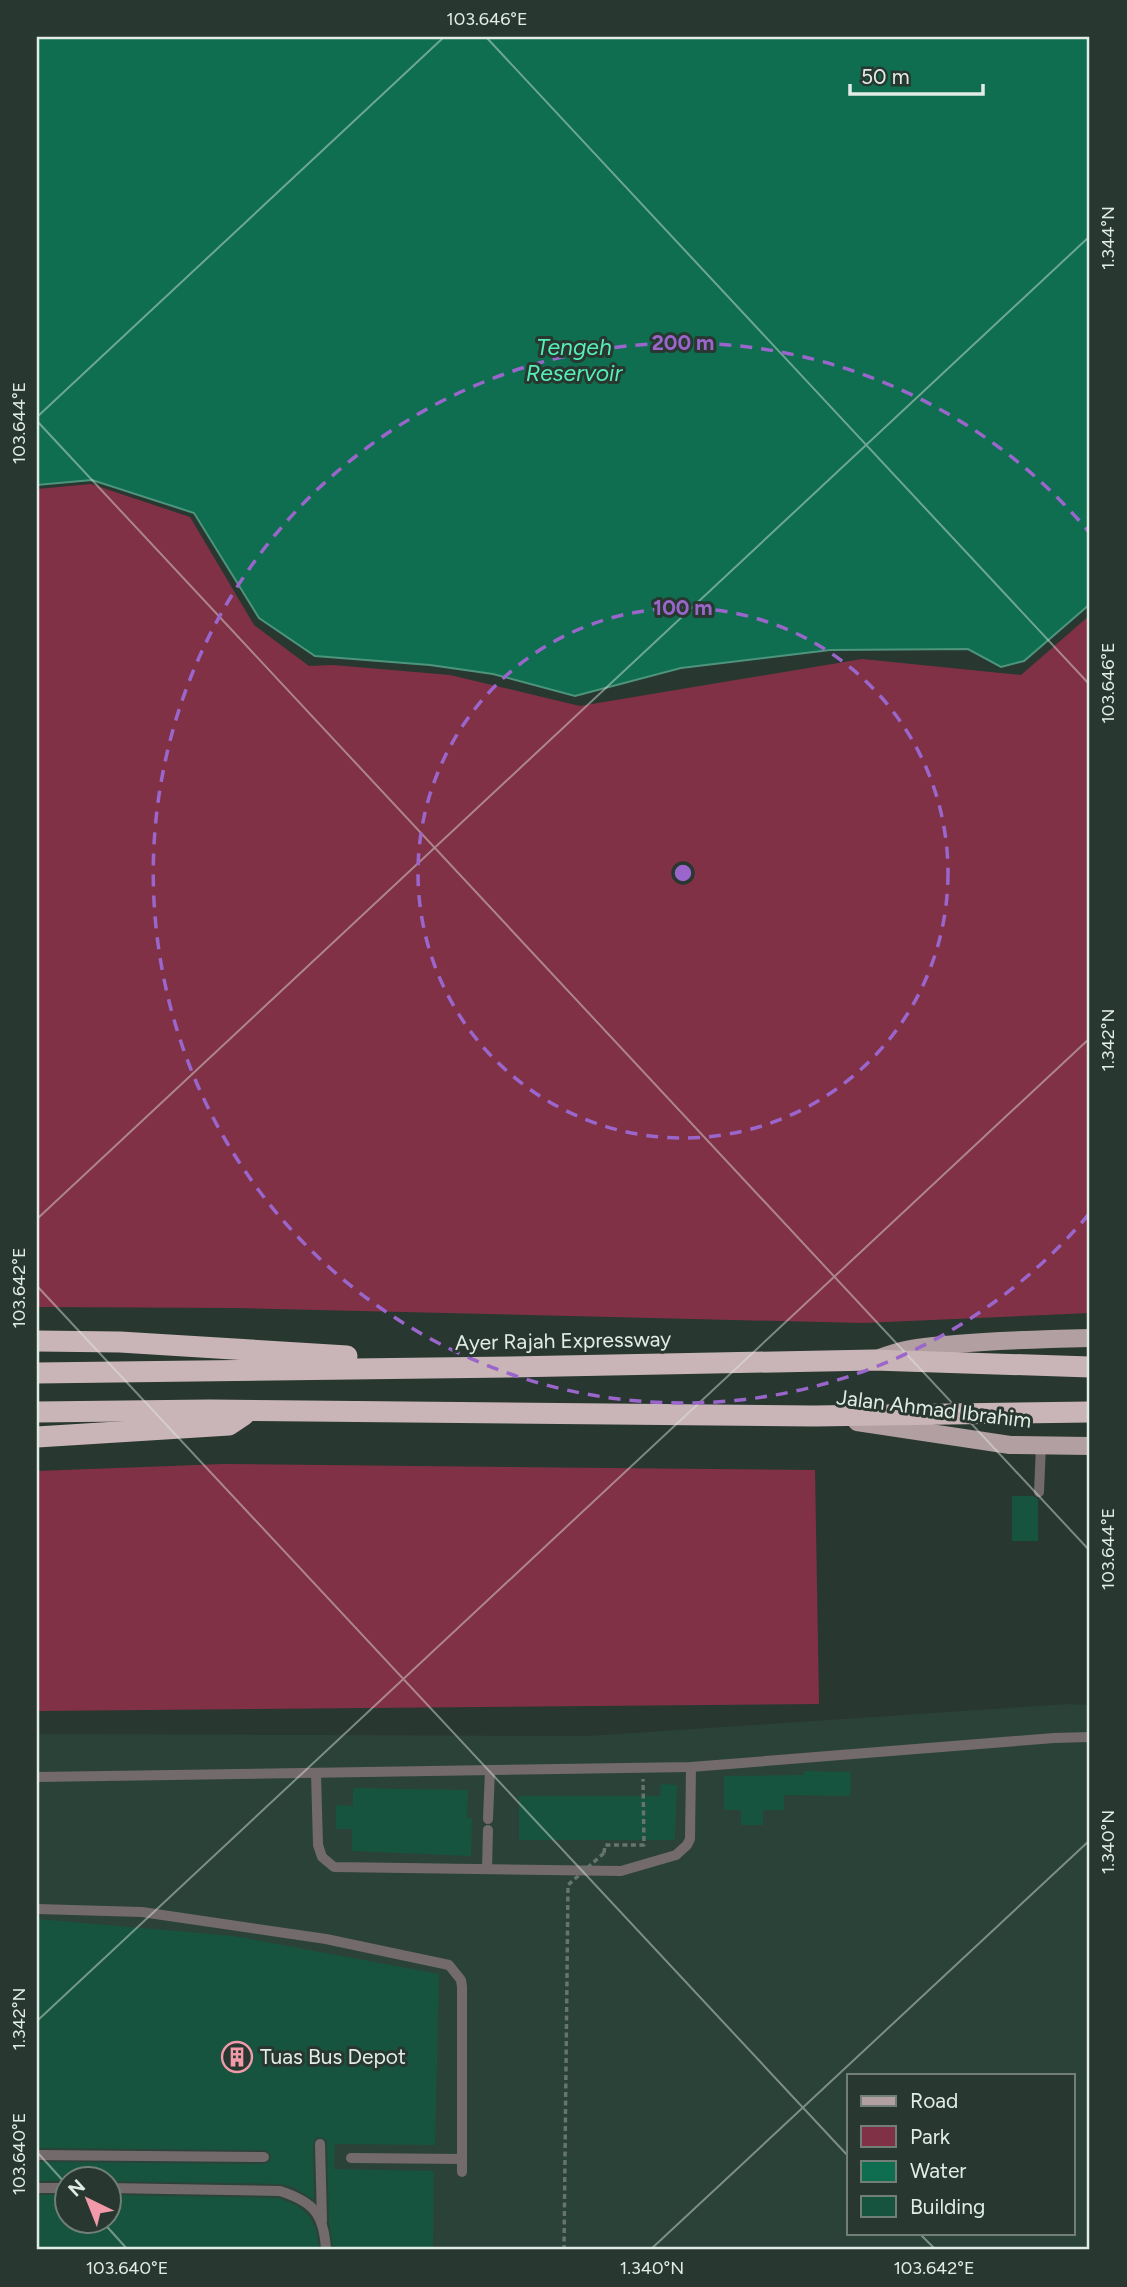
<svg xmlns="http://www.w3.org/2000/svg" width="1127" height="2287" font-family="Figtree,sans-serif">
  <rect width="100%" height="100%" fill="#283730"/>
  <!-- built -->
  <path fill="#2b4238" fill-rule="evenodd" d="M1068,1704l22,1v545h-1053v-516l551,2zM849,2075h224v158h-224zM66,2178h42v42h-42z"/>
  <!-- green -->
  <g fill="#813145">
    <polygon points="91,484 190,517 254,625 309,666 333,665 450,675 580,706 862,659 1021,675 1090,615 1090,1313 863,1323 237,1308 37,1307 37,489"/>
    <polygon points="223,1464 815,1470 819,1704 37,1711 37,1471"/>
  </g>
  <!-- water -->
  <polygon fill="#0f6e50" stroke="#4e947d" stroke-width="2" points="37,37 1090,37 1090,604 1024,661 1001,667 968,649 830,650 681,668 575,696 493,674 430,665 315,656 259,618 194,513 92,480 37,485"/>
  <!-- building -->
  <g fill="#17543f">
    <polygon points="1012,1496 1033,1496 1038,1499 1038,1541 1012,1541"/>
    <polygon points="804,1771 851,1772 850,1796 784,1795 784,1810 763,1810 763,1825 741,1825 741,1810 724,1810 724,1776 804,1775"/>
    <polygon points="661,1784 677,1785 675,1840 519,1840 519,1796 660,1796"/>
    <polygon points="353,1788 468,1790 467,1818 472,1818 471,1856 352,1851 352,1829 336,1829 336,1805 353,1806"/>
    <polygon points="37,1919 234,1936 439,1974 435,2145 335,2144 334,2169 434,2171 433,2250 333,2250 329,2223 327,2144 326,2140 320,2137 316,2138 313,2144 314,2200 295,2188 280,2184 108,2181 108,2179 37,2181 37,2162 264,2164 270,2161 271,2156 268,2151 264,2150 37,2148"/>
    <polygon points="37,2195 66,2195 66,2221 108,2221 108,2195 279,2198 298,2206 309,2216 316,2229 319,2250 37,2250"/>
  </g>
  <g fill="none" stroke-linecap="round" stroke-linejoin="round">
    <!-- path -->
    <polyline stroke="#67746e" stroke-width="3.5" stroke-dasharray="5 3.5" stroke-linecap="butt" points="604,1853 605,1845 644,1845 643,1779"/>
    <!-- lane -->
    <g stroke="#736a6b" stroke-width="10">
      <polyline points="1039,1492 1041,1445"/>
      <polyline points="316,1774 318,1845 322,1857 334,1867 621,1871 676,1855 687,1845 690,1839 691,1767"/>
      <polyline points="37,1777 691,1767 1054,1738 1090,1737"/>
      <polyline points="488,1819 490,1770"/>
      <polyline points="487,1869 488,1830"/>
      <polyline points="37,1909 142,1912 326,1939 449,1965 461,1980 462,1987 462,2172"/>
      <polyline points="37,2155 264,2157"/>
      <polyline points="351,2158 462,2159"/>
      <polyline points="37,2188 66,2188"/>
      <path d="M108,2188l172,3c34,11 44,23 46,59"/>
    </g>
    <!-- primary -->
    <g stroke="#b19fa2" stroke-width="18">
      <path d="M877,1359c31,-12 47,-12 79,-15 45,-4 89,-5 134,-6"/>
      <polyline points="857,1422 1010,1445 1090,1446"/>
    </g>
    <!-- highway -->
    <g stroke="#c9b4b7" stroke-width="21">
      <polyline points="37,1341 120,1342 347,1356"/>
      <polyline points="37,1373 510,1367 874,1360 1090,1367"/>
      <polyline points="37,1412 210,1410 814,1416 1090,1412"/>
      <polyline points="37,1437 229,1425 244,1415"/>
    </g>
    <!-- path-bridge -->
    <polyline stroke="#67746e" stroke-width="3.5" stroke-dasharray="5 3.5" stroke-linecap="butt" points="564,2250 568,1885 604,1853"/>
    <!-- lane-bridge -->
    <polyline stroke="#736a6b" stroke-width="10" points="320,2144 322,2221"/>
  </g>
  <!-- ticks -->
  <path fill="none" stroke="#e2ece7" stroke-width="2" stroke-opacity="0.45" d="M486,37l604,648M37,417l407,-380M37,421l1053,1130M37,1219l1053,-983M37,1286l812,871M37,2021l1053,-983M37,2152l29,32M101,2220l27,30M919,2233l17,17M650,2250l440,-410"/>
  <!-- distance rings -->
  <g fill="none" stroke="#9a66cb" stroke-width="3.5" stroke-dasharray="12 9">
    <circle cx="683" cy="873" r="265"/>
    <path d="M1089 1214A530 530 0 1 1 1089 532"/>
  </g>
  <!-- icons -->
  <defs>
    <g id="building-ring" transform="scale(1.575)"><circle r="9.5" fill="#283730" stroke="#f39aaa" stroke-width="1.5"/><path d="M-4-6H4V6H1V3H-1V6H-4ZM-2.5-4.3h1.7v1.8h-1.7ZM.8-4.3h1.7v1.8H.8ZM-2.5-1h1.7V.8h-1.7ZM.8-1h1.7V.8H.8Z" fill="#f39aaa"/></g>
  </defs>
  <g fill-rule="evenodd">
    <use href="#building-ring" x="237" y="2057"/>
  </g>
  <g text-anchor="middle" stroke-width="6" stroke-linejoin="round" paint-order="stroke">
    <!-- street labels -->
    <g font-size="21" fill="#e2ece7" stroke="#283730">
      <text transform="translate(563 1341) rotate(-1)" y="7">Ayer Rajah Expressway</text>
      <text transform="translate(934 1409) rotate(7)" y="7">Jalan Ahmad Ibrahim</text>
    </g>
    <!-- poi labels -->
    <g font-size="21" fill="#e2ece7" stroke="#283730" text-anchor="start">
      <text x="260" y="2064">Tuas Bus Depot</text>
    </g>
    <!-- water labels -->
    <g font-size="23" font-style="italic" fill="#57eeb8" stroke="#283730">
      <text x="574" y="355">Tengeh<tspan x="574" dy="26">Reservoir</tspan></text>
    </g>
  </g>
  <circle cx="683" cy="873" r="10" fill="#9a66cb" stroke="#283730" stroke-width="3.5"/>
  <g font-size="21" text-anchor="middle" font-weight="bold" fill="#9a66cb" stroke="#283730" stroke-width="6" stroke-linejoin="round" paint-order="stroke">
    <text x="683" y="350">200 m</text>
    <text x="683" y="615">100 m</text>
  </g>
  <!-- border -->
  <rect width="1127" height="2287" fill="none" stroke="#283730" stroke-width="77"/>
  <!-- legend -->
  <rect x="847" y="2074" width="228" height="161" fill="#283730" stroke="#727f79" stroke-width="2"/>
  <rect x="861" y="2096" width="35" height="10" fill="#b19fa2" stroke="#727f79" stroke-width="2"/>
  <text x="910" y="2108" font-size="21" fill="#e2ece7">Road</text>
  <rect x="861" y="2126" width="35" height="21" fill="#813145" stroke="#727f79" stroke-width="2"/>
  <text x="910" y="2144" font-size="21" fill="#e2ece7">Park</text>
  <rect x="861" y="2161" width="35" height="21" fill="#0f6e50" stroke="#727f79" stroke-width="2"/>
  <text x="910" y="2178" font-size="21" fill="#e2ece7">Water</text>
  <rect x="861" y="2196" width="35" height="21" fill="#17543f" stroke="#727f79" stroke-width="2"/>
  <text x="910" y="2214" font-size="21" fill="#e2ece7">Building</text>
  <!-- north arrow -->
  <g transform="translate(88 2200) rotate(317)"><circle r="33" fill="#283730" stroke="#727f79" stroke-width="2"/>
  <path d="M0-5L12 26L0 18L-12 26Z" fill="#f39aaa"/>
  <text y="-10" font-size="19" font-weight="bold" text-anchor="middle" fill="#e2ece7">N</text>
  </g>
  <!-- scale -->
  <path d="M850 84v10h133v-10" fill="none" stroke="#e2ece7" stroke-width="3.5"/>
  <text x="861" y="84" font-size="21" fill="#e2ece7" stroke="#283730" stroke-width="5" paint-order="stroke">50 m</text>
  <rect x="38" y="38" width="1050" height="2210" fill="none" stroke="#e2ece7" stroke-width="2.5"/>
  <g font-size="18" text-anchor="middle" fill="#e2ece7">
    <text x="487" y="25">103.646°E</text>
    <text transform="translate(1108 238) rotate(-90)" y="6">1.344°N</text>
    <text transform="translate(19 423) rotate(-90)" y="6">103.644°E</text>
    <text transform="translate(1108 683) rotate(-90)" y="6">103.646°E</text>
    <text transform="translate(1108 1040) rotate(-90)" y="6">1.342°N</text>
    <text transform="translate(19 1288) rotate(-90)" y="6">103.642°E</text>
    <text transform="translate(1108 1549) rotate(-90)" y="6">103.644°E</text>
    <text transform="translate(1108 1842) rotate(-90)" y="6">1.340°N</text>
    <text transform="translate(19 2019) rotate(-90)" y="6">1.342°N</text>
    <text transform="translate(19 2154) rotate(-90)" y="6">103.640°E</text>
    <text x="127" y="2274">103.640°E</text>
    <text x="652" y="2274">1.340°N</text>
    <text x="934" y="2274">103.642°E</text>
  </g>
</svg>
